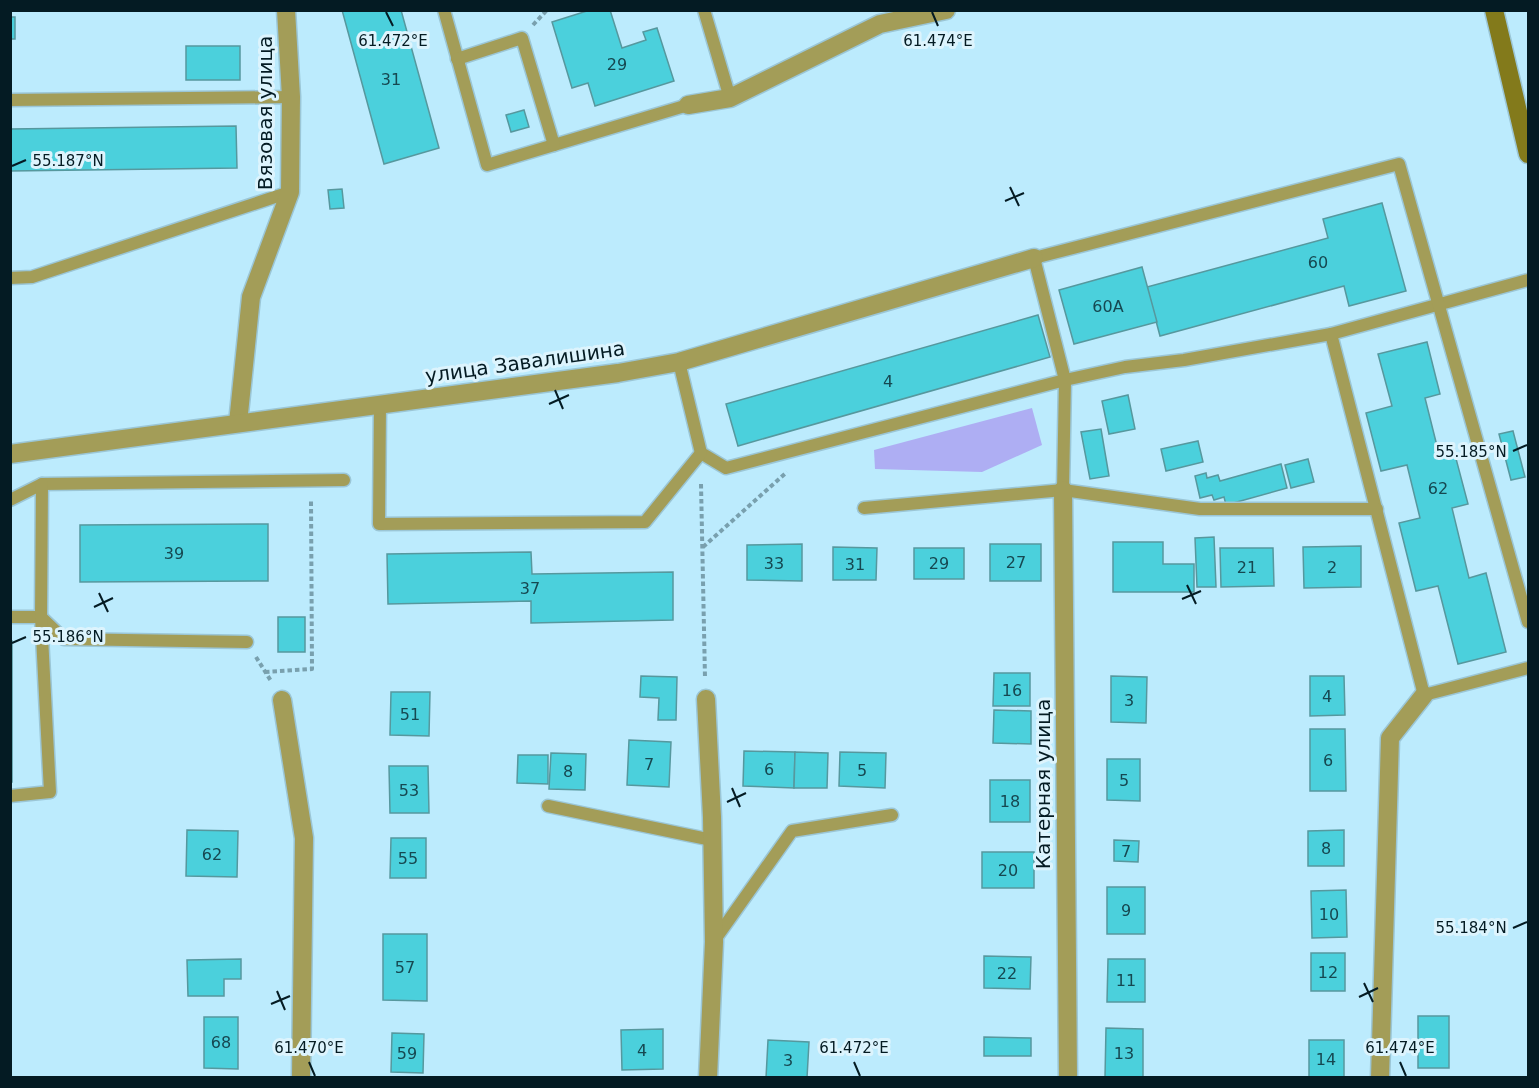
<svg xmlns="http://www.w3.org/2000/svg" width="1539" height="1088" font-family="'DejaVu Sans',sans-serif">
  <rect width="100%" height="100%" fill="#bcebfd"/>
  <!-- green -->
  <polygon fill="#aeaef3" points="1032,408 1042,445 982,472 875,469 874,450"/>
  <!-- building -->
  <g fill="#4bd0dc" stroke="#56989e" stroke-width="1.5">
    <polygon points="342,10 401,10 439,148 384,164"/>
    <polygon points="590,10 610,10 622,48 646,40 643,32 657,28 674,81 595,106 588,83 572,88 552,22"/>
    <rect x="10" y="17" width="5" height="22"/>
    <rect x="186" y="46" width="54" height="34"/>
    <polygon points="524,110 529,127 511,132 506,115"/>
    <polygon points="236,126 237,168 10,171 10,129"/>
    <polygon points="342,189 344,208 330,209 328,190"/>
    <polygon points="1382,203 1406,291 1349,306 1344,286 1160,336 1147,287 1328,238 1323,219"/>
    <polygon points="1142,267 1157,322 1074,344 1059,290"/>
    <polygon points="1038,315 1050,357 738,446 726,404"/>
    <polygon points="1427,342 1440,394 1425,398 1439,454 1454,451 1468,504 1452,508 1469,578 1486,573 1506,652 1458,664 1438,586 1416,591 1399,523 1420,518 1407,465 1381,471 1366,413 1392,406 1378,354"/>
    <polygon points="1128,395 1135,429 1109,434 1102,401"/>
    <polygon points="1101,429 1109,476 1090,479 1081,432"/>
    <polygon points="1513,431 1525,477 1511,480 1499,434"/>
    <polygon points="1198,441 1203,462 1166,471 1161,449"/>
    <polygon points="1308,459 1314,482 1291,488 1285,465"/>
    <polygon points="1281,464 1287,488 1226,505 1224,497 1214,500 1212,495 1200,498 1195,476 1206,473 1207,478 1218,475 1220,481"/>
    <polygon points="268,524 268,581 80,582 80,525"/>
    <polygon points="1214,537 1216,587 1197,587 1195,538"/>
    <polygon points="1113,542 1163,542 1163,564 1194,564 1194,592 1113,592"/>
    <polygon points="802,544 802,581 747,580 747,545"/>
    <rect x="990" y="544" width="51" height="37"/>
    <polygon points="1361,546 1361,587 1304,588 1303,547"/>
    <polygon points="833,547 877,548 876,580 833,580"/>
    <rect x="914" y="548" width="50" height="31"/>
    <polygon points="1220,548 1273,548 1274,586 1221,587"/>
    <polygon points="531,552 532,574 673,572 673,620 531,623 531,601 388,604 387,554"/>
    <rect x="278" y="617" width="27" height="35"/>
    <rect x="10" y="641" width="2" height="141"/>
    <polygon points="994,673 1030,673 1030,706 993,706"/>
    <polygon points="641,676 677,677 676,720 658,720 659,698 640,697"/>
    <polygon points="1111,676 1147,677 1146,723 1111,722"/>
    <polygon points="1310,676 1344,676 1345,715 1310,716"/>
    <polygon points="391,692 430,692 429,736 390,735"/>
    <polygon points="994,710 1031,711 1031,744 993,743"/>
    <polygon points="1310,729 1345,729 1346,791 1310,791"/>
    <polygon points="629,740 671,742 669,787 627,785"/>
    <polygon points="744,751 795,752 794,788 743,786"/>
    <polygon points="795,752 828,753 827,788 794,788"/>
    <polygon points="840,752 886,753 885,788 839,786"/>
    <polygon points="551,753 586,754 585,790 549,789"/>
    <polygon points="518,755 548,755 548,784 517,783"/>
    <polygon points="1107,759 1140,759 1140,801 1107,800"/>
    <polygon points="389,766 428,766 429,813 390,813"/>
    <rect x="990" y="780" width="40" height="42"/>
    <polygon points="187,830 238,831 237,877 186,876"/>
    <polygon points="1344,830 1344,866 1308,866 1308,831"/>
    <polygon points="391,838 426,838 426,878 390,878"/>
    <polygon points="1114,840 1139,841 1138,862 1114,861"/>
    <rect x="982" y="852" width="52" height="36"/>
    <rect x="1107" y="887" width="38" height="47"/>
    <polygon points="1346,890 1347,937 1312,938 1311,891"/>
    <polygon points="383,934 427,934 427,1001 383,1000"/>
    <rect x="1311" y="953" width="34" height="38"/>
    <polygon points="984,956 1031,957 1030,989 984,988"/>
    <polygon points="241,959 241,979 224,979 224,996 188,996 187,960"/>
    <polygon points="1108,959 1145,959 1145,1002 1107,1002"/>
    <rect x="1418" y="1016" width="31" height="52"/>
    <polygon points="204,1017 238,1017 238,1069 204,1068"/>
    <polygon points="1106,1028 1143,1029 1143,1078 1105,1077"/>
    <polygon points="663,1029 663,1069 622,1070 621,1030"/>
    <polygon points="392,1033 424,1034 423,1073 391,1072"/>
    <polygon points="984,1037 1031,1038 1031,1056 984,1056"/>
    <polygon points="768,1040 809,1042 807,1078 766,1078"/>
    <rect x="1309" y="1040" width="35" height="38"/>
  </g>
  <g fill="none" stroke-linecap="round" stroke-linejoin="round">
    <!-- lane casing -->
    <g stroke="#9bc6d6" stroke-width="15">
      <g id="lane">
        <polyline points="444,10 487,165 688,105"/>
        <polyline points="704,10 730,98"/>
        <polyline points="457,59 522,38 554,145"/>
        <polyline points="10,100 291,97"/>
        <polyline points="10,278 32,277 290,192"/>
        <polyline points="1331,334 1424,695 1528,668"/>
        <polyline points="679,362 701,453 726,468 1065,380 1125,367 1184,360 1331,334 1528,280"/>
        <polyline points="380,404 379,524 645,522 701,453"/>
        <polyline points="1063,490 1065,380 1034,258 1399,164 1528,622"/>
        <polyline points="10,500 42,484 344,480"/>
        <polyline points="864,508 1063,490 1200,509 1377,509"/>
        <polyline points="10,617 41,617 64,639 247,642"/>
        <polyline points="10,796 50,792 41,617 42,484"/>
        <polyline points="548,806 712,840"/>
        <polyline points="714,941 792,831 892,815"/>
      </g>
    </g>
    <!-- street casing -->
    <g stroke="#9bc6d6" stroke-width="21">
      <g id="street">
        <polyline points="688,105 730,98 880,24 946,10"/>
        <polyline points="238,423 251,297 290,192 291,97 286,10"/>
        <polyline points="10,454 618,373 679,362 1034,258"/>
        <polyline points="1063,490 1068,1078"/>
        <polyline points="706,699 712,817 714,942 708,1078"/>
        <polyline points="282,700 304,838 301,1078"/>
        <polyline points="1380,1078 1390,738 1424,695"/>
      </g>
    </g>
    <!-- secondary casing -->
    <g stroke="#9bc6d6" stroke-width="21">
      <polyline id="secondary" points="1494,10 1528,154"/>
    </g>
    <!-- path -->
    <g stroke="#79a0ae" stroke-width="4" stroke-dasharray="4.5 3" stroke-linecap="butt">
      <polyline points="533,25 547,10"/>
      <polyline points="701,484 705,678"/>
      <polyline points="703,547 787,472"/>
      <polyline points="256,657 271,681"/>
      <polyline points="265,672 312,669 311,499"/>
    </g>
    <!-- lane -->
    <use href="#lane" stroke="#a39d58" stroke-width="12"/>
    <!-- street -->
    <use href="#street" stroke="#a39d58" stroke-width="18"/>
    <!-- secondary -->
    <use href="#secondary" stroke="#837a1b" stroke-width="18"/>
  </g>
  <!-- ticks -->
  <path fill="none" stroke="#041b23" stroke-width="2" d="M386,12l7,14M932,12l6,14M12,166l14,-6M1010,187l9,19M1005,201l19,-8M555,390l8,19M549,404l20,-9M1513,451l14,-6M1187,585l9,19M99,593l9,19M1182,599l19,-8M94,607l19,-9M12,643l14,-6M732,788l8,19M727,802l19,-9M1513,928l14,-6M1364,983l9,19M277,991l8,19M1359,997l19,-9M271,1004l19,-8M309,1062l6,14M854,1062l6,14M1400,1062l6,14"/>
  <g text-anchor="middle" stroke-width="6" stroke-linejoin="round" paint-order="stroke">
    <!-- number labels -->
    <g font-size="16" fill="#164851">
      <text x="617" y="70">29</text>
      <text x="391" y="85">31</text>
      <text x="1318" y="268">60</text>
      <text x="1108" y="312">60А</text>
      <text x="888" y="387">4</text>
      <text x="1438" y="494">62</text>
      <text x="174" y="559">39</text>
      <text x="1016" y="568">27</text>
      <text x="774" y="569">33</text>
      <text x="939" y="569">29</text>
      <text x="855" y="570">31</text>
      <text x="1247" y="573">21</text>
      <text x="1332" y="573">2</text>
      <text x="530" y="594">37</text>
      <text x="1012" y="696">16</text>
      <text x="1327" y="702">4</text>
      <text x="1129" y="706">3</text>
      <text x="410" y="720">51</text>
      <text x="1328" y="766">6</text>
      <text x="649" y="770">7</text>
      <text x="769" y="775">6</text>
      <text x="862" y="776">5</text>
      <text x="568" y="777">8</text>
      <text x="1124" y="786">5</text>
      <text x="409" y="796">53</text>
      <text x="1010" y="807">18</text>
      <text x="1326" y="854">8</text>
      <text x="1126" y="857">7</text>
      <text x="212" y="860">62</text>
      <text x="408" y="864">55</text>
      <text x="1008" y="876">20</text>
      <text x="1126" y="916">9</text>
      <text x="1329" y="920">10</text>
      <text x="405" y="973">57</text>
      <text x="1328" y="978">12</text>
      <text x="1007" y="979">22</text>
      <text x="1126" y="986">11</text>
      <text x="221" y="1048">68</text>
      <text x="642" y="1056">4</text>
      <text x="407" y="1059">59</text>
      <text x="1124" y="1059">13</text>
      <text x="1326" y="1065">14</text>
      <text x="788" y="1066">3</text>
    </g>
    <!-- street labels -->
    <g font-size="20" fill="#041b23" stroke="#ddf4fd">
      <text transform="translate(265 113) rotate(-90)" y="7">Вязовая улица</text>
      <text transform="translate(525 362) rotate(-8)" y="7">улица Завалишина</text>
      <text transform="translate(1043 784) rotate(-90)" y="7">Катерная улица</text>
    </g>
  </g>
  <g font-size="15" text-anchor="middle" fill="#041b23" stroke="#ddf4fd" stroke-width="6" stroke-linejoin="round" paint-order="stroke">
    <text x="393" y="46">61.472°E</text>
    <text x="938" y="46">61.474°E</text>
    <text x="68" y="166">55.187°N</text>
    <text x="1471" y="457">55.185°N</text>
    <text x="68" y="642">55.186°N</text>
    <text x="1471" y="933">55.184°N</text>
    <text x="309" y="1053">61.470°E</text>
    <text x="854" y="1053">61.472°E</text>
    <text x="1400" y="1053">61.474°E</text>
  </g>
  <!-- border -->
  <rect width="1539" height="1088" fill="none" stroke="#041b23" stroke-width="24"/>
</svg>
